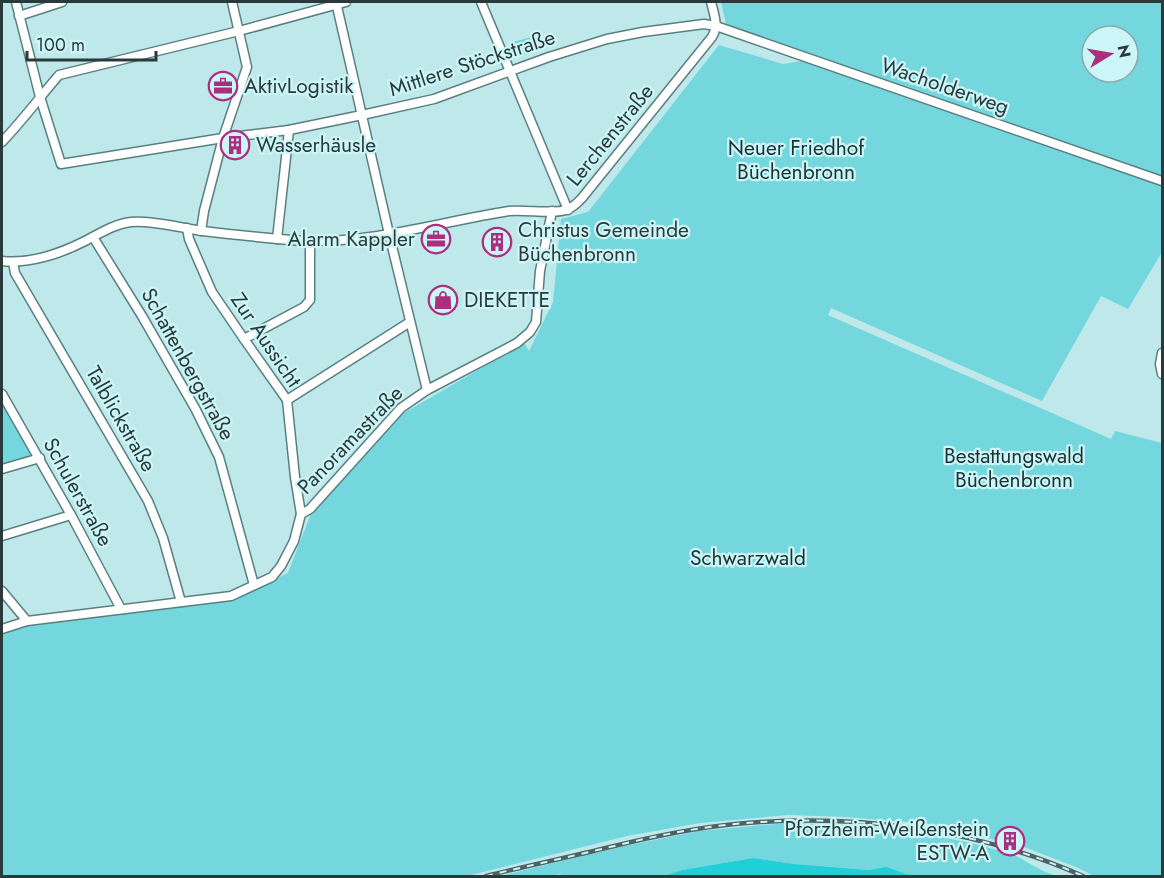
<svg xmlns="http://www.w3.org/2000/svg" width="1164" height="878" font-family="Jost,sans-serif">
  <rect width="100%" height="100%" fill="#bfe8ea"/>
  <!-- green -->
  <g fill="#73d7dd" fill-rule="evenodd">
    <path d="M721,2h441v250l-34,57 -27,-13 -59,105 -211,-93 -3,7 283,124 4,-8 47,12v433h-68l-18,-9 -52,-20 -94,-23 -84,-7 -58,-2 -88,8 -73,13 -160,40h-465v-242l30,-10 205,-26 51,-25 22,-57 94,-103 120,-70 5,8 24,-49 8,-83 27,-7 131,-167 64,19 19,-3 129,45 2,-8 -207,-74zM1092,36h36v36h-36z"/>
    <polygon points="531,37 536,51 517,57 513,42"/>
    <polygon points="2,400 35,457 2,466"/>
    <path d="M787,823c76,3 151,8 224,31 9,3 16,9 25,13 6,4 14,7 21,9h-136l-15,-2 -20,-6 -17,2 -75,-6 -41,-6 -71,12 -18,6h-101l-3,-2 -8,2h-52l120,-29 79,-16z"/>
  </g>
  <!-- water -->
  <polygon fill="#21cfd8" points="753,858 794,864 869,870 886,867 906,874 921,876 664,876 682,870"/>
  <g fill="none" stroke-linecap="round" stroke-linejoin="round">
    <!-- minor casing -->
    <g stroke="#5a7f81" stroke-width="11">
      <g id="minor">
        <polyline points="16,2 40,97 61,164 223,138 289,130 362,115 434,99 549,57 607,39 643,32 704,24 716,26 1162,181"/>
        <polyline points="336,2 389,234 427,390"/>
        <polyline points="481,2 568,210"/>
        <polyline points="19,16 62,2"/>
        <path d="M2,142c20,-21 38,-45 57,-67l180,-44 107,-29"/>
        <polyline points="187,228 189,239 212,292 244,339 287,400 295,477 301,514"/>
        <polyline points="201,231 204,211 223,138 247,67 232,2"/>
        <polyline points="93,237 142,316 196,410 219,457 254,585"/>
        <polyline points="277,239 289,130"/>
        <path d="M2,261c27,3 58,-7 83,-20 14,-7 29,-17 46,-19 20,-2 51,6 72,9 34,4 69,8 104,10 66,2 137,-20 202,-30 16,-2 47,4 59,-2 6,-2 10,-7 14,-11l130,-161c7,-11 2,-23 -1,-35"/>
        <polyline points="13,262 15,273 148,501 163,538 181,602"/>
        <polyline points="244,339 304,307 310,300 310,241"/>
        <polyline points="1162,353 1160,364 1162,374"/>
        <polyline points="2,394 71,515 121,609"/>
        <polyline points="287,400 410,322"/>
        <polyline points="2,469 40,458"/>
        <polyline points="2,536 71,515"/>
        <polyline points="2,591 27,621"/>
        <polyline points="2,629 27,621 231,596 272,577 281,566 294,541 301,514 310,509 401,408 427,390 517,343 530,332 536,322 540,271 552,211"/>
      </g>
    </g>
    <!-- minor -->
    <use href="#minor" stroke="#fff" stroke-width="8"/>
    <!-- rail casing -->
    <g stroke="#4c6263" stroke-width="4.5">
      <path id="rail" d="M486,876c41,-10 83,-19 124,-29 41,-10 83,-19 125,-23 118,-11 240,4 348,52"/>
    </g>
    <!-- rail -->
    <use href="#rail" stroke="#ccf5f7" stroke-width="2" stroke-dasharray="7" stroke-linecap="butt"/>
  </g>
  <!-- icons -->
  <defs>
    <g id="office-ring" transform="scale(1.5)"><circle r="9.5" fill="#ccf5f7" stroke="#ac2e7e" stroke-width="1.5"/><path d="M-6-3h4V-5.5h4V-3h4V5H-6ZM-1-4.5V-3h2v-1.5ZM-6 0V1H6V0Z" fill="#ac2e7e"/></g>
    <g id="building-ring" transform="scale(1.5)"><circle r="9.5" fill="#ccf5f7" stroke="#ac2e7e" stroke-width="1.5"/><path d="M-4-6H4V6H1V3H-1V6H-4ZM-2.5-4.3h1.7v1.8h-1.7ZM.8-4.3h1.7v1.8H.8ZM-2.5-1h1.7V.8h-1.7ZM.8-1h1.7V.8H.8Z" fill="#ac2e7e"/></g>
    <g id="shop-ring" transform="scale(1.5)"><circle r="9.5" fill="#ccf5f7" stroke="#ac2e7e" stroke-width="1.5"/><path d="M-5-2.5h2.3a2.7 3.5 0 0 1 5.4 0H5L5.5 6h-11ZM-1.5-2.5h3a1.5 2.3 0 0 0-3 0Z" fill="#ac2e7e"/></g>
  </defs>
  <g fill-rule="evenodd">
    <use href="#office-ring" x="223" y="86"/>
    <use href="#building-ring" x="235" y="145"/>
    <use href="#office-ring" x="436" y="239"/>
    <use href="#building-ring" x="497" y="242"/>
    <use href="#shop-ring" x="443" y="300"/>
    <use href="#building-ring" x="1010" y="841"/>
  </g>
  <g text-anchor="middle" stroke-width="4.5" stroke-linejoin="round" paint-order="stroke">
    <!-- street labels -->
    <g font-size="21" fill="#2a3a3b" stroke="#ccf5f7">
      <text transform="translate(472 63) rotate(-18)" y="7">Mittlere Stöckstraße</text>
      <text transform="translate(945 86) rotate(19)" y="7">Wacholderweg</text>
      <text transform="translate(610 135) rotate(-51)" y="7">Lerchenstraße</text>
      <text transform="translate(266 340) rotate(56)" y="7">Zur Aussicht</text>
      <text transform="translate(188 364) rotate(61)" y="7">Schattenbergstraße</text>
      <text transform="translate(121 419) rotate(60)" y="7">Talblickstraße</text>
      <text transform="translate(350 440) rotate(-46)" y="7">Panoramastraße</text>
      <text transform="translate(78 492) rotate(61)" y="7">Schulerstraße</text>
    </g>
    <!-- poi labels -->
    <g font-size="21" fill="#2a3a3b" stroke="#ccf5f7" text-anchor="start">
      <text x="244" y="93">AktivLogistik</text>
      <text x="256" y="152">Wasserhäusle</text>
      <text x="518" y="237">Christus Gemeinde<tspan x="518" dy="24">Büchenbronn</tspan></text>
      <text x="415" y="246" text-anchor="end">Alarm Kappler</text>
      <text x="464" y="307">DIEKETTE</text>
      <text x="989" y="836" text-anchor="end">Pforzheim-Weißenstein<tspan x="989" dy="24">ESTW-A</tspan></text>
    </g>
    <!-- park labels -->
    <g font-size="21" fill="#193234" stroke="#ccf5f7">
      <text x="796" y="155">Neuer Friedhof<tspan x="796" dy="24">Büchenbronn</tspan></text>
      <text x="1014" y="463">Bestattungswald<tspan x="1014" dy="24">Büchenbronn</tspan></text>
      <text x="748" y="565">Schwarzwald</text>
    </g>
  </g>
  <!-- border -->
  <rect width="1164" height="878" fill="none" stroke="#2a3a3b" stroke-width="6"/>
  <!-- north arrow -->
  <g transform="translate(1110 54) rotate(79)"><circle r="28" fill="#ccf5f7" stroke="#8baaac" stroke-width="1.5"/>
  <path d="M0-4.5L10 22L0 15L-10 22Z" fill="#ac2e7e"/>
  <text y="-9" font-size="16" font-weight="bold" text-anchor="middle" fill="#2a3a3b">N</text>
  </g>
  <!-- scale -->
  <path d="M27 51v9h129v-9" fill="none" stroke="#2a3a3b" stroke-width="3"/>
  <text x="36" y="51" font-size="18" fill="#2a3a3b" stroke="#ccf5f7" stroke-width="4.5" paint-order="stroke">100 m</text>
</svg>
